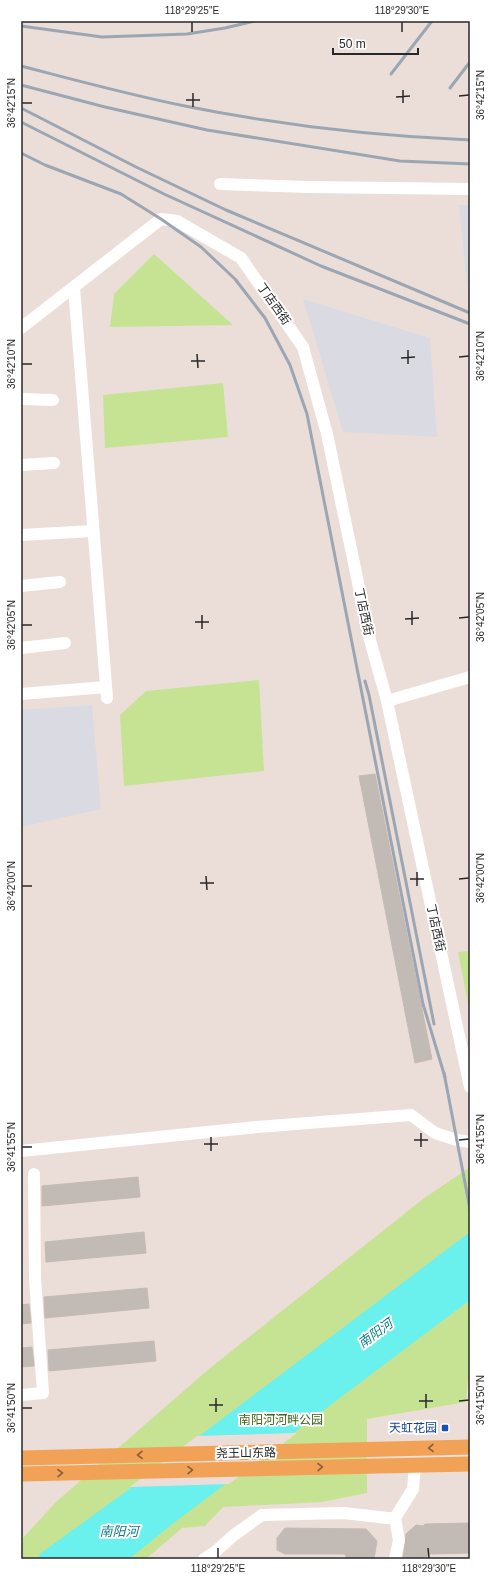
<svg xmlns="http://www.w3.org/2000/svg" width="491" height="1580" font-family="Helvetica,'Noto Sans SC',sans-serif">
  <rect width="100%" height="100%" fill="#ebded9"/>
  <!-- industrial -->
  <g fill="#dadae3">
    <polygon points="459,205 470,205 470,288 467,286"/>
    <polygon points="303,299 430,338 437,437 343,432"/>
    <polygon points="92,705 101,809 21,827 21,710"/>
  </g>
  <!-- green -->
  <g fill="#c6e394">
    <polygon points="154,254 233,325 110,327 114,294"/>
    <polygon points="223,383 228,437 105,448 103,395"/>
    <polygon points="259,680 264,771 124,786 120,715 146,691"/>
    <polygon points="470,951 470,1014 458,952"/>
    <polygon points="470,1167 470,1356 466,1402 367,1419 367,1493 322,1502 223,1507 205,1526 182,1528 146,1559 21,1559 21,1540 56,1502 210,1368 423,1199"/>
  </g>
  <!-- water -->
  <polygon fill="#6af0ed" points="470,1232 470,1300 171,1525 129,1559 37,1559 41,1553 121,1495"/>
  <!-- pier -->
  <polygon fill="#ebded9" points="297,1433 229,1484 130,1487 197,1436"/>
  <!-- building -->
  <g fill="#c2bab5" stroke="#c6bab3">
    <polygon points="375,774 432,1059 415,1063 359,776"/>
    <polygon points="138,1177 140,1197 42,1206 42,1186"/>
    <polygon points="144,1232 146,1253 46,1262 45,1242"/>
    <polygon points="147,1288 149,1308 45,1318 44,1297"/>
    <polygon points="29,1304 31,1323 21,1324 21,1305"/>
    <polygon points="154,1341 156,1361 49,1371 48,1350"/>
    <polygon points="32,1347 34,1366 21,1367 21,1348"/>
    <polygon points="470,1523 470,1553 429,1554 425,1559 403,1559 406,1534 416,1525 423,1526 425,1524"/>
    <polygon points="285,1528 366,1529 377,1541 374,1559 347,1559 345,1554 285,1554 277,1550 277,1538"/>
  </g>
  <g fill="none" stroke-linecap="round" stroke-linejoin="round">
    <!-- minor -->
    <g stroke="#fff" stroke-width="12">
      <polyline points="220,184 308,187 470,189"/>
      <polyline points="74,288 107,698"/>
      <polyline points="21,328 161,219 177,221 241,258 303,347 327,434 370,640 387,701 470,1087"/>
      <polyline points="21,399 53,400"/>
      <polyline points="21,465 54,463"/>
      <polyline points="21,535 93,531"/>
      <polyline points="21,586 60,582"/>
      <polyline points="21,648 65,643"/>
      <polyline points="21,694 106,687"/>
      <polyline points="387,701 470,677"/>
      <polyline points="21,1151 257,1127 411,1115 435,1133 457,1140 470,1142"/>
      <polyline points="21,1395 43,1393 35,1279 34,1174"/>
      <polyline points="204,1559 215,1552 234,1535 262,1515 344,1513 387,1518 395,1518"/>
      <polyline points="395,1559 399,1540 395,1518 413,1489 415,1465"/>
    </g>
    <!-- major -->
    <g stroke="#f2a257" stroke-width="15">
      <polyline points="21,1458 470,1447"/>
      <polyline points="21,1474 470,1464"/>
    </g>
    <!-- rail -->
    <g stroke="#9ca6b3" stroke-width="3">
      <polyline points="21,26 102,37 187,34 225,28 255,21"/>
      <path d="M21,66c54,14 109,29 164,40 94,19 189,30 285,34"/>
      <polyline points="391,74 432,21"/>
      <polyline points="21,85 105,107 207,130 400,161 470,164"/>
      <polyline points="450,88 470,62"/>
      <polyline points="21,108 136,167 226,210 470,313"/>
      <polyline points="21,122 164,194 321,266 470,324"/>
      <polyline points="21,153 45,165 121,194 161,219 201,247 235,279 265,318 290,365 307,414 423,1004 445,1077"/>
      <polyline points="365,681 369,695 434,1024"/>
      <polyline points="444,1073 470,1209"/>
    </g>
  </g>
  <!-- one-way arrows -->
  <defs><path id="oneway-chevron" d="M-2-3.5L2.5 0L-2 3.5" fill="none" stroke-width="1.6" stroke-linecap="round" stroke-linejoin="round"/></defs>
  <g stroke="#835f3d">
    <use href="#oneway-chevron" transform="translate(431 1448) rotate(179)"/>
    <use href="#oneway-chevron" transform="translate(140 1455) rotate(179)"/>
    <use href="#oneway-chevron" transform="translate(320 1467) rotate(-1)"/>
    <use href="#oneway-chevron" transform="translate(190 1470) rotate(-1)"/>
    <use href="#oneway-chevron" transform="translate(60 1473) rotate(-1)"/>
  </g>
  <!-- ticks -->
  <path fill="none" stroke="#282828" stroke-width="1.5" d="M192,22v10M402,22v10M403,90v13M193,93v14M459,96l10,-1M396,97l14,-1M186,100h14M22,103h10M408,350v14M197,354l1,14M459,357l10,-1M401,358l14,-1M191,361h14M22,364h10M412,611v14M202,615v14M459,618l10,-1M405,619l14,-1M195,622h14M22,625h10M417,872v14M206,876l1,14M410,879h14M459,879l10,-1M200,883h14M22,886h10M421,1133v14M211,1137v14M414,1140h14M459,1140l10,-1M204,1144h14M22,1147h10M426,1394v14M216,1398v14M419,1401h14M459,1401l10,-1M209,1405h14M22,1408h10M218,1548v10M428,1548l1,10"/>
  <!-- markers -->
  <rect fill="#1a4fb4" stroke="#fff" stroke-width="1.5" x="441" y="1424" width="8" height="8" rx="2"/>
  <g text-anchor="middle" stroke-width="4" stroke-linejoin="round" paint-order="stroke">
    <!-- street labels -->
    <g font-size="12" fill="#282828" stroke="#fff">
      <text transform="translate(274 304) rotate(55)" y="4">丁店西街</text>
      <text transform="translate(364 612) rotate(78)" y="4">丁店西街</text>
      <text transform="translate(436 928) rotate(78)" y="4">丁店西街</text>
      <text transform="translate(246 1453) rotate(-1)" y="4">尧王山东路</text>
    </g>
    <!-- park labels -->
    <g font-size="12" fill="#3e6518" stroke="#fff">
      <text x="281" y="1424">南阳河河畔公园</text>
    </g>
    <!-- transit labels -->
    <g font-size="12" fill="#164399" stroke="#fff" text-anchor="end">
      <text x="437" y="1432">天虹花园</text>
    </g>
    <!-- water labels -->
    <g font-size="13" font-style="italic" fill="#0c7e85" stroke="#fff">
      <text transform="translate(375 1333) rotate(-36)" y="5">南阳河</text>
      <text x="119" y="1536">南阳河</text>
    </g>
  </g>
  <!-- border -->
  <rect width="491" height="1580" fill="none" stroke="#ffffff" stroke-width="44"/>
  <!-- scale -->
  <path d="M333 48v6h85v-6" fill="none" stroke="#282828" stroke-width="2"/>
  <text x="339" y="48" font-size="12" fill="#282828" stroke="#ffffff" stroke-width="3" paint-order="stroke">50 m</text>
  <rect x="22" y="22" width="447" height="1536" fill="none" stroke="#282828" stroke-width="1.5"/>
  <g font-size="10" text-anchor="middle" fill="#282828">
    <text x="192" y="14">118°29'25"E</text>
    <text x="402" y="14">118°29'30"E</text>
    <text transform="translate(480 95) rotate(-90)" y="4">36°42'15"N</text>
    <text transform="translate(11 103) rotate(-90)" y="4">36°42'15"N</text>
    <text transform="translate(480 356) rotate(-90)" y="4">36°42'10"N</text>
    <text transform="translate(11 364) rotate(-90)" y="4">36°42'10"N</text>
    <text transform="translate(480 617) rotate(-90)" y="4">36°42'05"N</text>
    <text transform="translate(11 625) rotate(-90)" y="4">36°42'05"N</text>
    <text transform="translate(480 878) rotate(-90)" y="4">36°42'00"N</text>
    <text transform="translate(11 886) rotate(-90)" y="4">36°42'00"N</text>
    <text transform="translate(480 1139) rotate(-90)" y="4">36°41'55"N</text>
    <text transform="translate(11 1147) rotate(-90)" y="4">36°41'55"N</text>
    <text transform="translate(480 1400) rotate(-90)" y="4">36°41'50"N</text>
    <text transform="translate(11 1408) rotate(-90)" y="4">36°41'50"N</text>
    <text x="218" y="1572">118°29'25"E</text>
    <text x="429" y="1572">118°29'30"E</text>
  </g>
</svg>
